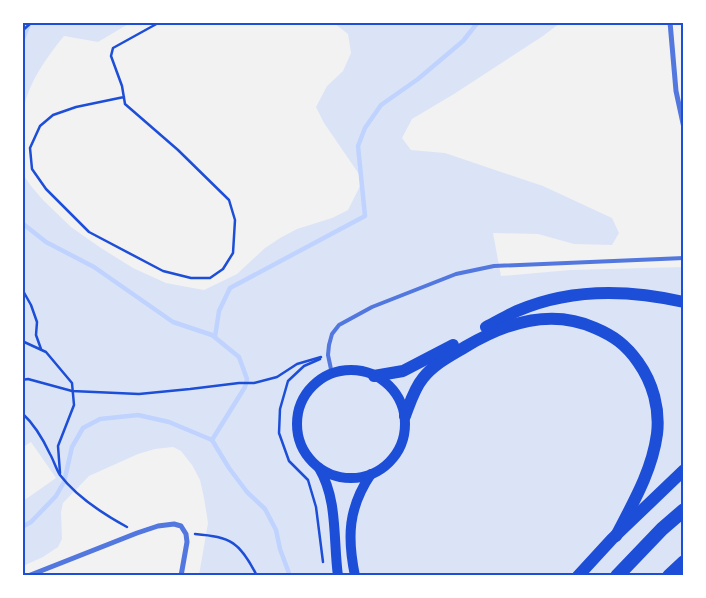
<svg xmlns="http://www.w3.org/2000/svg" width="706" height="598" font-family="'Titillium Web',sans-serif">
  <rect width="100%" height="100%" fill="#f2f2f2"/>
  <!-- green -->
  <g fill="#dbe4f7">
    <path d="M23,23h107l-32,19 -34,-6c-18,22 -35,46 -41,74z"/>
    <polygon points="334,23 560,23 543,36 454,94 412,119 402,138 411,150 445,153 543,186 612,218 619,233 612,245 574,244 538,234 493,233 501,276 570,270 683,267 683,575 199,575 208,523 204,498 200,480 192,465 181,451 173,447 155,449 138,454 89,476 63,503 61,512 62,539 58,547 43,557 23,566 23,501 56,478 31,442 23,447 22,173 31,186 43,200 71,227 101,248 133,268 166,283 204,290 237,274 265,248 280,238 297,229 332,218 348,210 363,180 324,123 316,107 327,86 343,71 351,53 348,34"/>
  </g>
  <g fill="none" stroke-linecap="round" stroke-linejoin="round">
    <!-- stream -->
    <g stroke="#bfd3fe" stroke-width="4.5">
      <polyline points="22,41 29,24"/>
      <polyline points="22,223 46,242 94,267 173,322 212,335 239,357 247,379 245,387 212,440"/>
      <polyline points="215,337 219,311 230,288 365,216 358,146 365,128 381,105 418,79 463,41 478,22"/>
      <polyline points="212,440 229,468 247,492 265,509 276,530 280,549 290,576"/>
      <polyline points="22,527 31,522 56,496 64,482 72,447 83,428 100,419 138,415 169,422 212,440"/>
    </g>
    <!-- path -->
    <g stroke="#1d4ed8" stroke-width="2.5">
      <polyline points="22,31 32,22"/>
      <polyline points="124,97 76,107 53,115 40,126 30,148 32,169 46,189 89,232 163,271 191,278 210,278 223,269 233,253 235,220 229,200 178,150 125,104 122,86 111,56 113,48 160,22"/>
      <polyline points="22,289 31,305 37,322 36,335 41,349"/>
      <polyline points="22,341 46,352 72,383 74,405 58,446 60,473"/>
      <polyline points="320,359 304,366 288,381 280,409 279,433 289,461 308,480 316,507 323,562"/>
      <polyline points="22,380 28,379 72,391 139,394 190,389 239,383 254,383 277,377 297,364 321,357"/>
      <path d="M22,413c12,11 21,26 28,41 4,7 6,15 10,21 16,21 45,40 67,52"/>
      <path d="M195,534c36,3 45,8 62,42"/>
    </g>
    <!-- service -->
    <polyline stroke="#5277de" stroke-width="4" points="332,374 328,355 329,345 332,334 339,325 372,307 456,274 494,266 684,258"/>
    <!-- minor -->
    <g stroke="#5277de" stroke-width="5">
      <polyline points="670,22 676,91 684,128"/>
      <polyline points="28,576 137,533 158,526 174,524 181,526 186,534 187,542 181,576"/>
    </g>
    <!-- secondary -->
    <g stroke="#1d4ed8" stroke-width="10">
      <circle cx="351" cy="424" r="54"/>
      <path d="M319,468c19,32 14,71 19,108"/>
      <path d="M355,576c-8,-39 -7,-68 16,-102"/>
    </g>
    <!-- trunk -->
    <g stroke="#1d4ed8" stroke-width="12">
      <path d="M486,327c10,-5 20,-11 31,-16 53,-23 110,-22 167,-9"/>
      <polyline points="374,376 403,371 453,345"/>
      <path d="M405,416c5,-13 9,-27 18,-38 11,-14 27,-22 42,-31 40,-24 85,-39 130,-19 19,8 31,17 43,34 15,21 22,47 19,72 -5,37 -24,69 -41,102"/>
      <polyline points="578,576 612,539 684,470"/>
    </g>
    <!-- motorway -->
    <g stroke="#1d4ed8" stroke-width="14">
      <polyline points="617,576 662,529 684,510"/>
      <polyline points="669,576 684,562"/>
    </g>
  </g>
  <!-- border -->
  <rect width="706" height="598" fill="none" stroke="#ffffff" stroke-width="48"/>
  <rect x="24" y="24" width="658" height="550" fill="none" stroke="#1d4ed8" stroke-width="2"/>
</svg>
